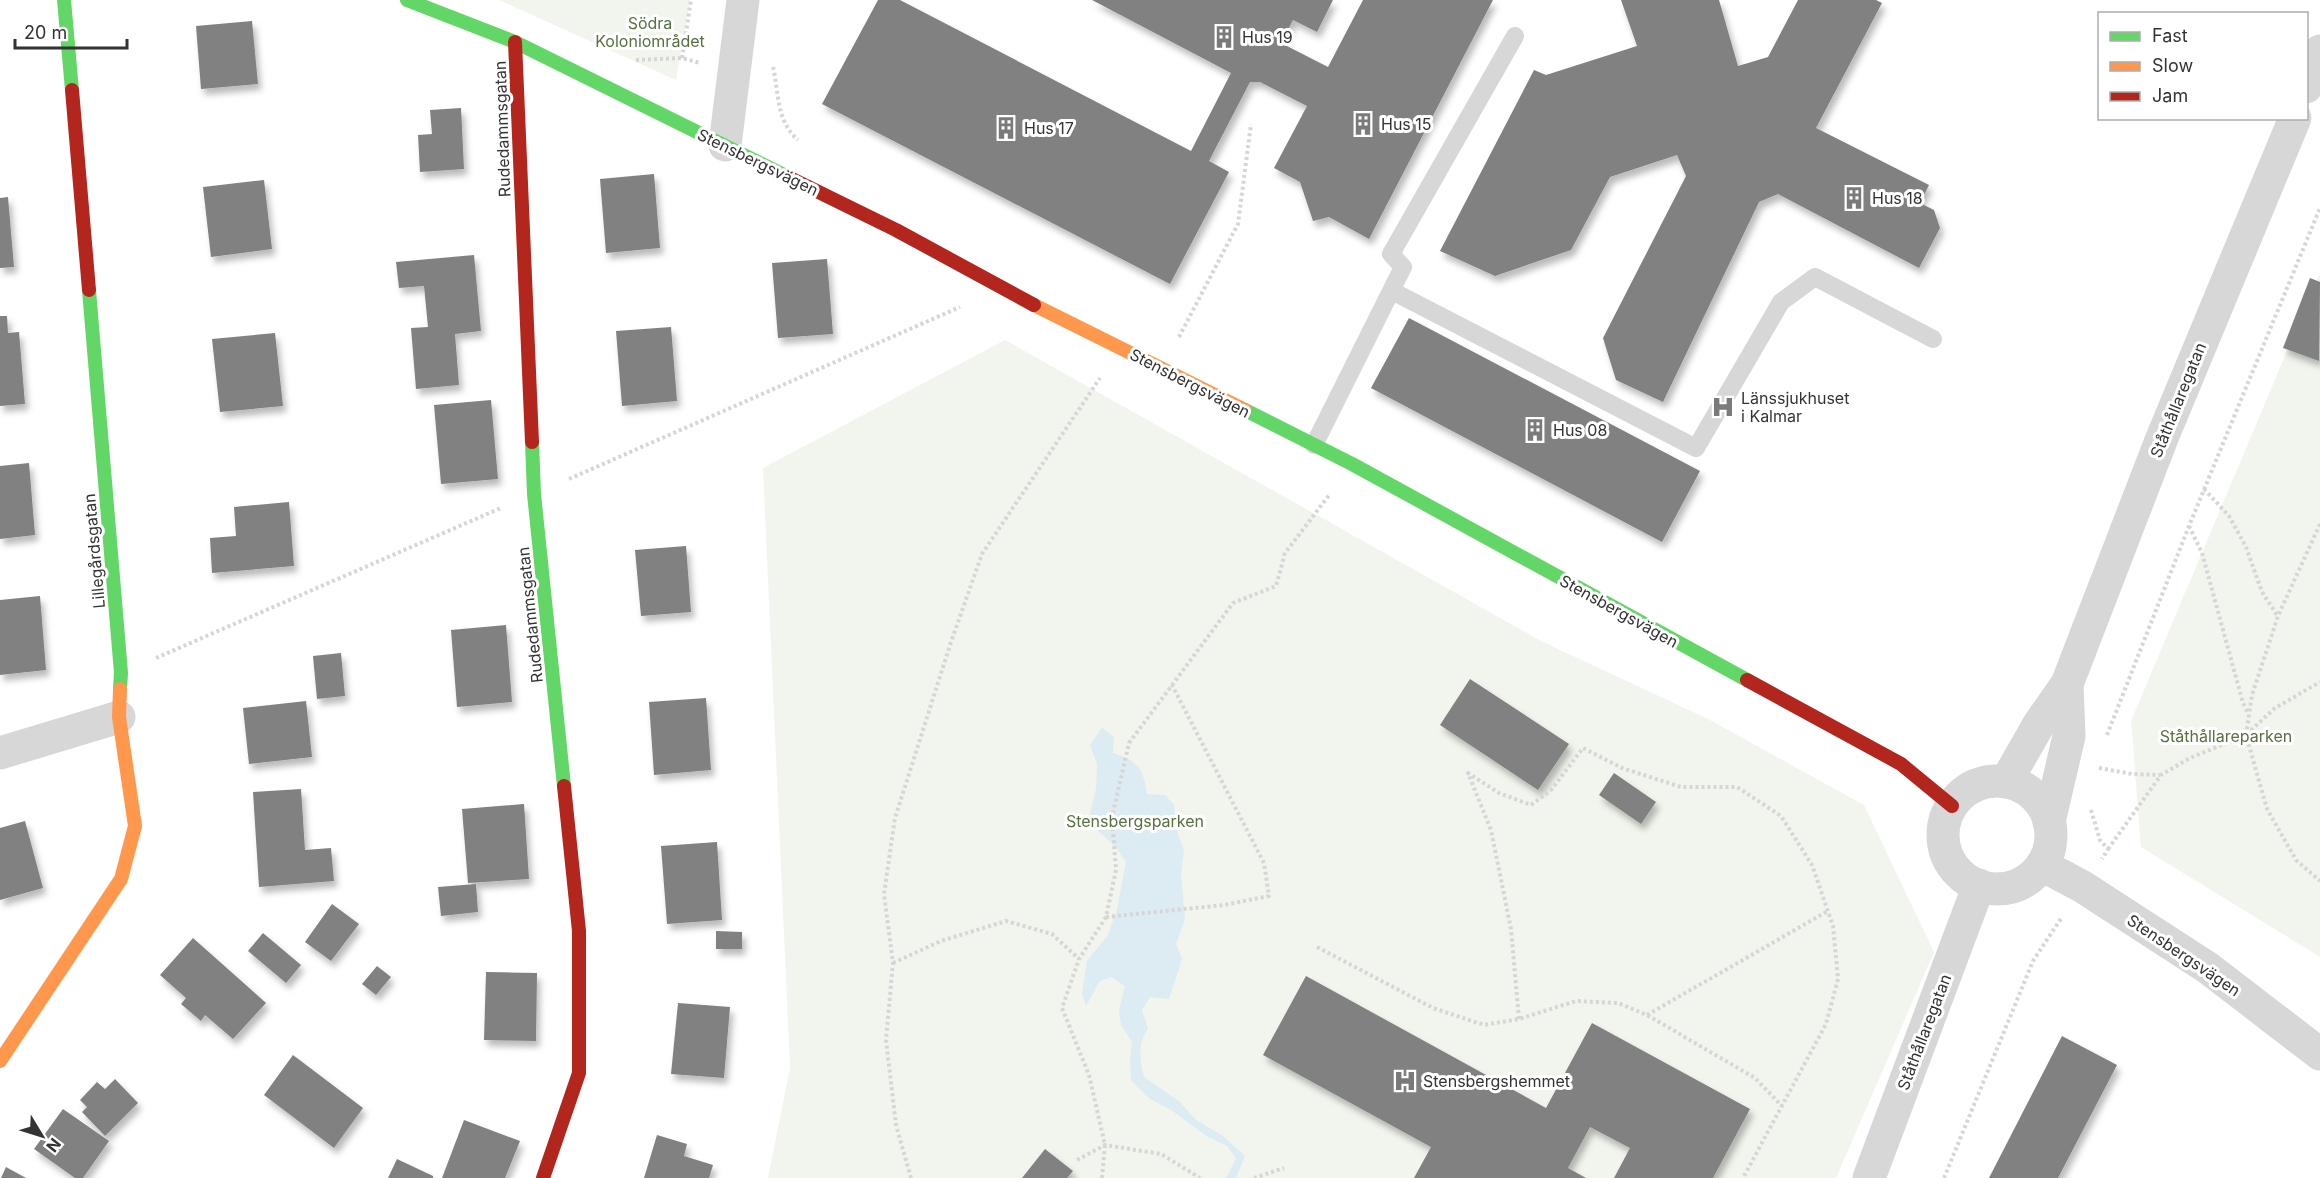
<svg xmlns="http://www.w3.org/2000/svg" width="2320" height="1178" font-family="Inter,sans-serif">
  <defs>
    <filter id="shadow"><feDropShadow dx="3.5" dy="6" stdDeviation="3" flood-color="#0004"/></filter>
  </defs>
  <rect width="100%" height="100%" fill="#fff"/>
  <!-- green -->
  <g fill="#f1f5ed">
    <polygon points="499,0 690,0 676,80"/>
    <polygon points="2320,273 2320,957 2141,847 2131,721"/>
    <polygon points="1005,340 1543,642 1708,719 1864,805 1934,952 1836,1178 768,1178 790,1068 763,468"/>
  </g>
  <!-- water -->
  <path fill="#ddebf3" d="M1102,728l12,9 -1,16c25,8 30,15 34,41l18,1 9,10 3,26 7,20 -3,25 4,43 -9,25 6,15 -13,40 -19,-2 -8,13 6,19c-11,14 -8,32 -4,48l36,25 16,18 27,16 22,20 -9,22h-10l10,-20 -9,-12 -19,-9 -37,-27 -21,-11 -19,-19 -1,-21 2,-17 -11,-17 -2,-15 6,-24 -14,-9 -12,5 -13,24 -4,-13 5,-32 21,-26 9,-26 9,-47 -12,-17 -26,-23 8,-33 1,-25 -7,-19z"/>
  <!-- building -->
  <g fill="#818181" filter="url(#shadow)">
    <polygon points="878,0 900,0 1191,151 1231,73 1092,0 1333,0 1317,32 1293,20 1281,43 1328,67 1363,0 1493,0 1369,239 1329,217 1313,221 1300,182 1274,168 1307,106 1260,82 1250,82 1209,161 1229,172 1170,284 822,104"/>
    <polygon points="1621,0 1719,0 1738,66 1768,57 1798,0 1876,0 1882,3 1816,128 1929,185 1920,203 1934,210 1940,228 1919,268 1778,194 1759,202 1663,402 1616,380 1603,338 1686,176 1677,155 1610,177 1571,250 1495,276 1440,251 1534,70 1546,75 1637,46"/>
    <polygon points="252,21 258,84 201,89 196,26"/>
    <polygon points="461,108 464,169 420,172 418,135 432,134 430,110"/>
    <polygon points="654,174 660,248 606,253 600,179"/>
    <polygon points="264,180 272,249 211,257 203,187"/>
    <polygon points="8,197 14,267 0,268 0,198"/>
    <polygon points="474,255 481,331 455,334 459,385 416,389 411,328 428,327 424,286 399,288 396,262"/>
    <polygon points="827,259 833,334 778,338 772,263"/>
    <polygon points="2310,278 2320,282 2319,361 2283,348"/>
    <polygon points="0,316 7,316 8,333 19,332 25,404 0,406"/>
    <polygon points="1409,318 1700,471 1662,542 1371,388"/>
    <polygon points="671,327 677,401 622,406 616,331"/>
    <polygon points="275,333 283,406 220,412 212,339"/>
    <polygon points="491,400 498,479 441,484 434,405"/>
    <polygon points="29,463 35,535 0,539 0,466"/>
    <polygon points="289,502 294,566 212,573 210,538 236,536 234,507"/>
    <polygon points="686,546 691,612 641,616 635,550"/>
    <polygon points="40,596 46,670 0,675 0,600"/>
    <polygon points="506,625 512,702 457,707 451,630"/>
    <polygon points="341,653 345,696 317,699 313,656"/>
    <polygon points="1470,679 1569,744 1538,790 1440,725"/>
    <polygon points="706,698 711,770 654,775 649,702"/>
    <polygon points="306,701 312,757 249,764 243,708"/>
    <polygon points="1614,773 1656,802 1641,824 1599,795"/>
    <polygon points="301,789 305,850 331,848 334,881 259,887 253,792"/>
    <polygon points="524,804 529,879 468,883 462,809"/>
    <polygon points="25,821 43,888 0,900 0,828"/>
    <polygon points="717,842 722,920 667,924 661,846"/>
    <polygon points="476,884 478,912 441,916 438,887"/>
    <polygon points="332,904 359,924 331,961 305,942"/>
    <polygon points="716,931 742,932 742,949 716,949"/>
    <polygon points="263,933 301,965 286,983 248,951"/>
    <polygon points="193,938 266,1003 233,1039 205,1015 201,1021 181,1004 186,998 160,975"/>
    <polygon points="377,966 391,977 376,995 362,984"/>
    <polygon points="486,972 537,973 536,1041 484,1040"/>
    <polygon points="1306,976 1546,1108 1592,1023 1750,1109 1713,1178 1614,1178 1630,1148 1590,1127 1568,1168 1586,1178 1414,1178 1431,1147 1263,1055"/>
    <polygon points="678,1003 730,1007 724,1078 671,1074"/>
    <polygon points="2062,1036 2117,1065 2058,1178 1989,1178"/>
    <polygon points="293,1055 363,1108 334,1148 264,1095"/>
    <polygon points="115,1079 138,1103 105,1136 82,1112 87,1107 80,1100 97,1082 105,1089"/>
    <polygon points="63,1109 109,1141 83,1178 75,1178 34,1149"/>
    <polygon points="464,1120 520,1141 505,1178 442,1178"/>
    <polygon points="657,1135 687,1144 684,1156 713,1165 709,1178 644,1178"/>
    <polygon points="1045,1149 1073,1171 1067,1178 1022,1178"/>
    <polygon points="397,1159 433,1176 433,1178 388,1178"/>
    <polygon points="6,1167 26,1178 1,1178"/>
  </g>
  <g fill="none" stroke-linecap="round" stroke-linejoin="round">
    <!-- path -->
    <g stroke="#d6d6d6" stroke-width="4" stroke-dasharray="3 3" stroke-linecap="butt">
      <polyline points="682,58 691,0"/>
      <polyline points="636,60 682,58 700,63"/>
      <path d="M773,67c6,26 3,54 25,73"/>
      <polyline points="1179,337 1238,224 1251,124"/>
      <polyline points="569,479 960,307"/>
      <polyline points="2204,489 2229,516 2246,547 2262,592 2277,615"/>
      <polyline points="2320,524 2278,616 2252,695 2246,735 2267,809 2296,860 2320,881"/>
      <polyline points="2189,526 2202,553 2243,703 2248,713"/>
      <polyline points="156,658 501,508"/>
      <polyline points="2107,735 2189,526 2320,208"/>
      <polyline points="2099,768 2132,774 2160,775"/>
      <polyline points="2091,810 2100,840 2108,849 2102,859"/>
      <polyline points="2108,849 2161,775 2190,758 2246,735 2275,708 2320,682"/>
      <polyline points="1106,917 1224,905 1269,896 1264,863 1172,685"/>
      <polyline points="1317,947 1433,1008 1484,1025 1519,1019 1576,1001 1618,1003 1647,1015 1755,1078 1782,1106"/>
      <polyline points="893,963 941,941 1006,921 1052,934 1079,959"/>
      <polyline points="1647,1015 1828,911"/>
      <polyline points="1519,1019 1511,929 1491,830 1468,773 1499,793 1531,805 1551,790 1583,748 1622,768 1681,787 1737,787 1781,816 1812,865 1833,926 1838,979 1826,1024 1743,1178"/>
      <polyline points="1077,1160 1105,1145 1161,1154 1200,1178"/>
      <polyline points="911,1178 896,1125 886,1040 893,963 884,894 895,818 951,642 982,554 1100,378"/>
      <polyline points="1102,1178 1105,1145 1089,1075 1062,1008 1079,959 1106,917 1116,870 1112,817 1129,743 1233,603 1276,586 1285,553 1330,494"/>
      <polyline points="1254,1178 1284,1168"/>
      <polyline points="1944,1178 2033,961 2062,917"/>
    </g>
    <!-- lane -->
    <g stroke="#d7d7d7" stroke-width="18">
      <polyline points="1392,291 1696,448 1781,302 1815,277 1933,339"/>
      <polyline points="1314,445 1403,267 1391,254 1515,36"/>
    </g>
    <!-- street -->
    <g stroke="#d7d7d7" stroke-width="33">
      <polyline points="2306,87 2320,51"/>
      <polyline points="725,145 743,0"/>
      <polyline points="0,753 119,717"/>
      <circle cx="1997" cy="835" r="54"/>
      <polyline points="2006,782 2039,724 2067,684 2162,438 2295,118"/>
      <polyline points="2049,822 2069,736 2067,684"/>
      <polyline points="2042,865 2083,887 2208,968 2320,1054"/>
      <polyline points="1869,1178 1979,885"/>
    </g>
    <!-- fast -->
    <g stroke="#63d668" stroke-width="14">
      <polyline points="64,0 72,90"/>
      <polyline points="407,0 515,42 788,177"/>
      <polyline points="89,290 121,673 120,689"/>
      <polyline points="1245,410 1352,464 1747,680"/>
      <polyline points="532,442 534,494 564,786"/>
    </g>
    <!-- slow -->
    <g stroke="#ff974d" stroke-width="14">
      <polyline points="1034,305 1245,410"/>
      <polyline points="0,1061 121,879 135,826 119,717 120,689"/>
    </g>
    <!-- jam -->
    <g stroke="#b3261e" stroke-width="14">
      <polyline points="515,42 532,442"/>
      <polyline points="72,90 89,290"/>
      <polyline points="788,177 896,230 1034,305"/>
      <polyline points="1747,680 1901,764 1952,806"/>
      <polyline points="543,1178 579,1073 579,931 564,786"/>
    </g>
  </g>
  <!-- icons -->
  <defs>
    <g id="building-bare" transform="scale(1.8)"><path d="M-4-6H4V6H1V3H-1V6H-4ZM-2.5-4.3h1.7v1.8h-1.7ZM.8-4.3h1.7v1.8H.8ZM-2.5-1h1.7V.8h-1.7ZM.8-1h1.7V.8H.8Z" fill="#7a7a7a" stroke="#fff" stroke-width="2.5" paint-order="stroke"/></g>
    <g id="hospital-bare" transform="scale(1.8)"><path d="M-5-5h3v3.5h4V-5h3V5h-3V1.5h-4V5h-3Z" fill="#7a7a7a" stroke="#fff" stroke-width="2.5" paint-order="stroke"/></g>
  </defs>
  <g fill-rule="evenodd">
    <use href="#building-bare" x="1224" y="37"/>
    <use href="#building-bare" x="1363" y="124"/>
    <use href="#building-bare" x="1006" y="128"/>
    <use href="#building-bare" x="1854" y="198"/>
    <use href="#hospital-bare" x="1723" y="407"/>
    <use href="#building-bare" x="1535" y="430"/>
    <use href="#hospital-bare" x="1405" y="1081"/>
  </g>
  <g text-anchor="middle" stroke-width="6" stroke-linejoin="round" paint-order="stroke">
    <!-- park labels -->
    <g font-size="16" fill="#56703f" stroke="#fff">
      <text x="650" y="29">Södra<tspan x="650" dy="18">Koloniområdet</tspan></text>
      <text x="2226" y="742">Ståthållareparken</text>
      <text x="1135" y="827">Stensbergsparken</text>
    </g>
    <!-- poi labels -->
    <g font-size="16" fill="#333" stroke="#fff" text-anchor="start">
      <text x="1242" y="43">Hus 19</text>
      <text x="1381" y="130">Hus 15</text>
      <text x="1024" y="134">Hus 17</text>
      <text x="1872" y="204">Hus 18</text>
      <text x="1741" y="404">Länssjukhuset<tspan x="1741" dy="18">i Kalmar</tspan></text>
      <text x="1553" y="436">Hus 08</text>
      <text x="1423" y="1087">Stensbergshemmet</text>
    </g>
    <!-- street labels -->
    <g font-size="16" fill="#333" stroke="#fff">
      <text transform="translate(502 129) rotate(-92)" y="6">Rudedammsgatan</text>
      <text transform="translate(758 162) rotate(26)" y="6">Stensbergsvägen</text>
      <text transform="translate(1190 383) rotate(27)" y="6">Stensbergsvägen</text>
      <text transform="translate(2178 400) rotate(-68)" y="6">Ståthållaregatan</text>
      <text transform="translate(94 551) rotate(-95)" y="6">Lillegårdsgatan</text>
      <text transform="translate(1619 611) rotate(29)" y="6">Stensbergsvägen</text>
      <text transform="translate(530 615) rotate(-96)" y="6">Rudedammsgatan</text>
      <text transform="translate(2184 955) rotate(34)" y="6">Stensbergsvägen</text>
      <text transform="translate(1924 1032) rotate(-69)" y="6">Ståthållaregatan</text>
    </g>
  </g>
  <!-- legend -->
  <rect x="2098" y="12" width="210" height="108" fill="#ffffff" stroke="#adadad" stroke-width="1.5"/>
  <rect x="2110" y="32" width="30" height="9" fill="#63d668" stroke="#adadad" stroke-width="1.5"/>
  <text x="2152" y="42" font-size="18" fill="#333333">Fast</text>
  <rect x="2110" y="62" width="30" height="9" fill="#ff974d" stroke="#adadad" stroke-width="1.5"/>
  <text x="2152" y="72" font-size="18" fill="#333333">Slow</text>
  <rect x="2110" y="92" width="30" height="9" fill="#b3261e" stroke="#adadad" stroke-width="1.5"/>
  <text x="2152" y="102" font-size="18" fill="#333333">Jam</text>
  <!-- north arrow -->
  <g transform="translate(42 1136) rotate(128)" stroke="#ffffff" stroke-width="4.5" paint-order="stroke">
  <path d="M0-4.5L10 22L0 15L-10 22Z" fill="#333333"/>
  <text y="-9" font-size="16" font-weight="bold" text-anchor="middle" fill="#333333">N</text>
  </g>
  <!-- scale -->
  <path d="M15 39v9h112v-9" fill="none" stroke="#333333" stroke-width="3"/>
  <text x="24" y="39" font-size="18" fill="#333333" stroke="#ffffff" stroke-width="4.5" paint-order="stroke">20 m</text>
</svg>
